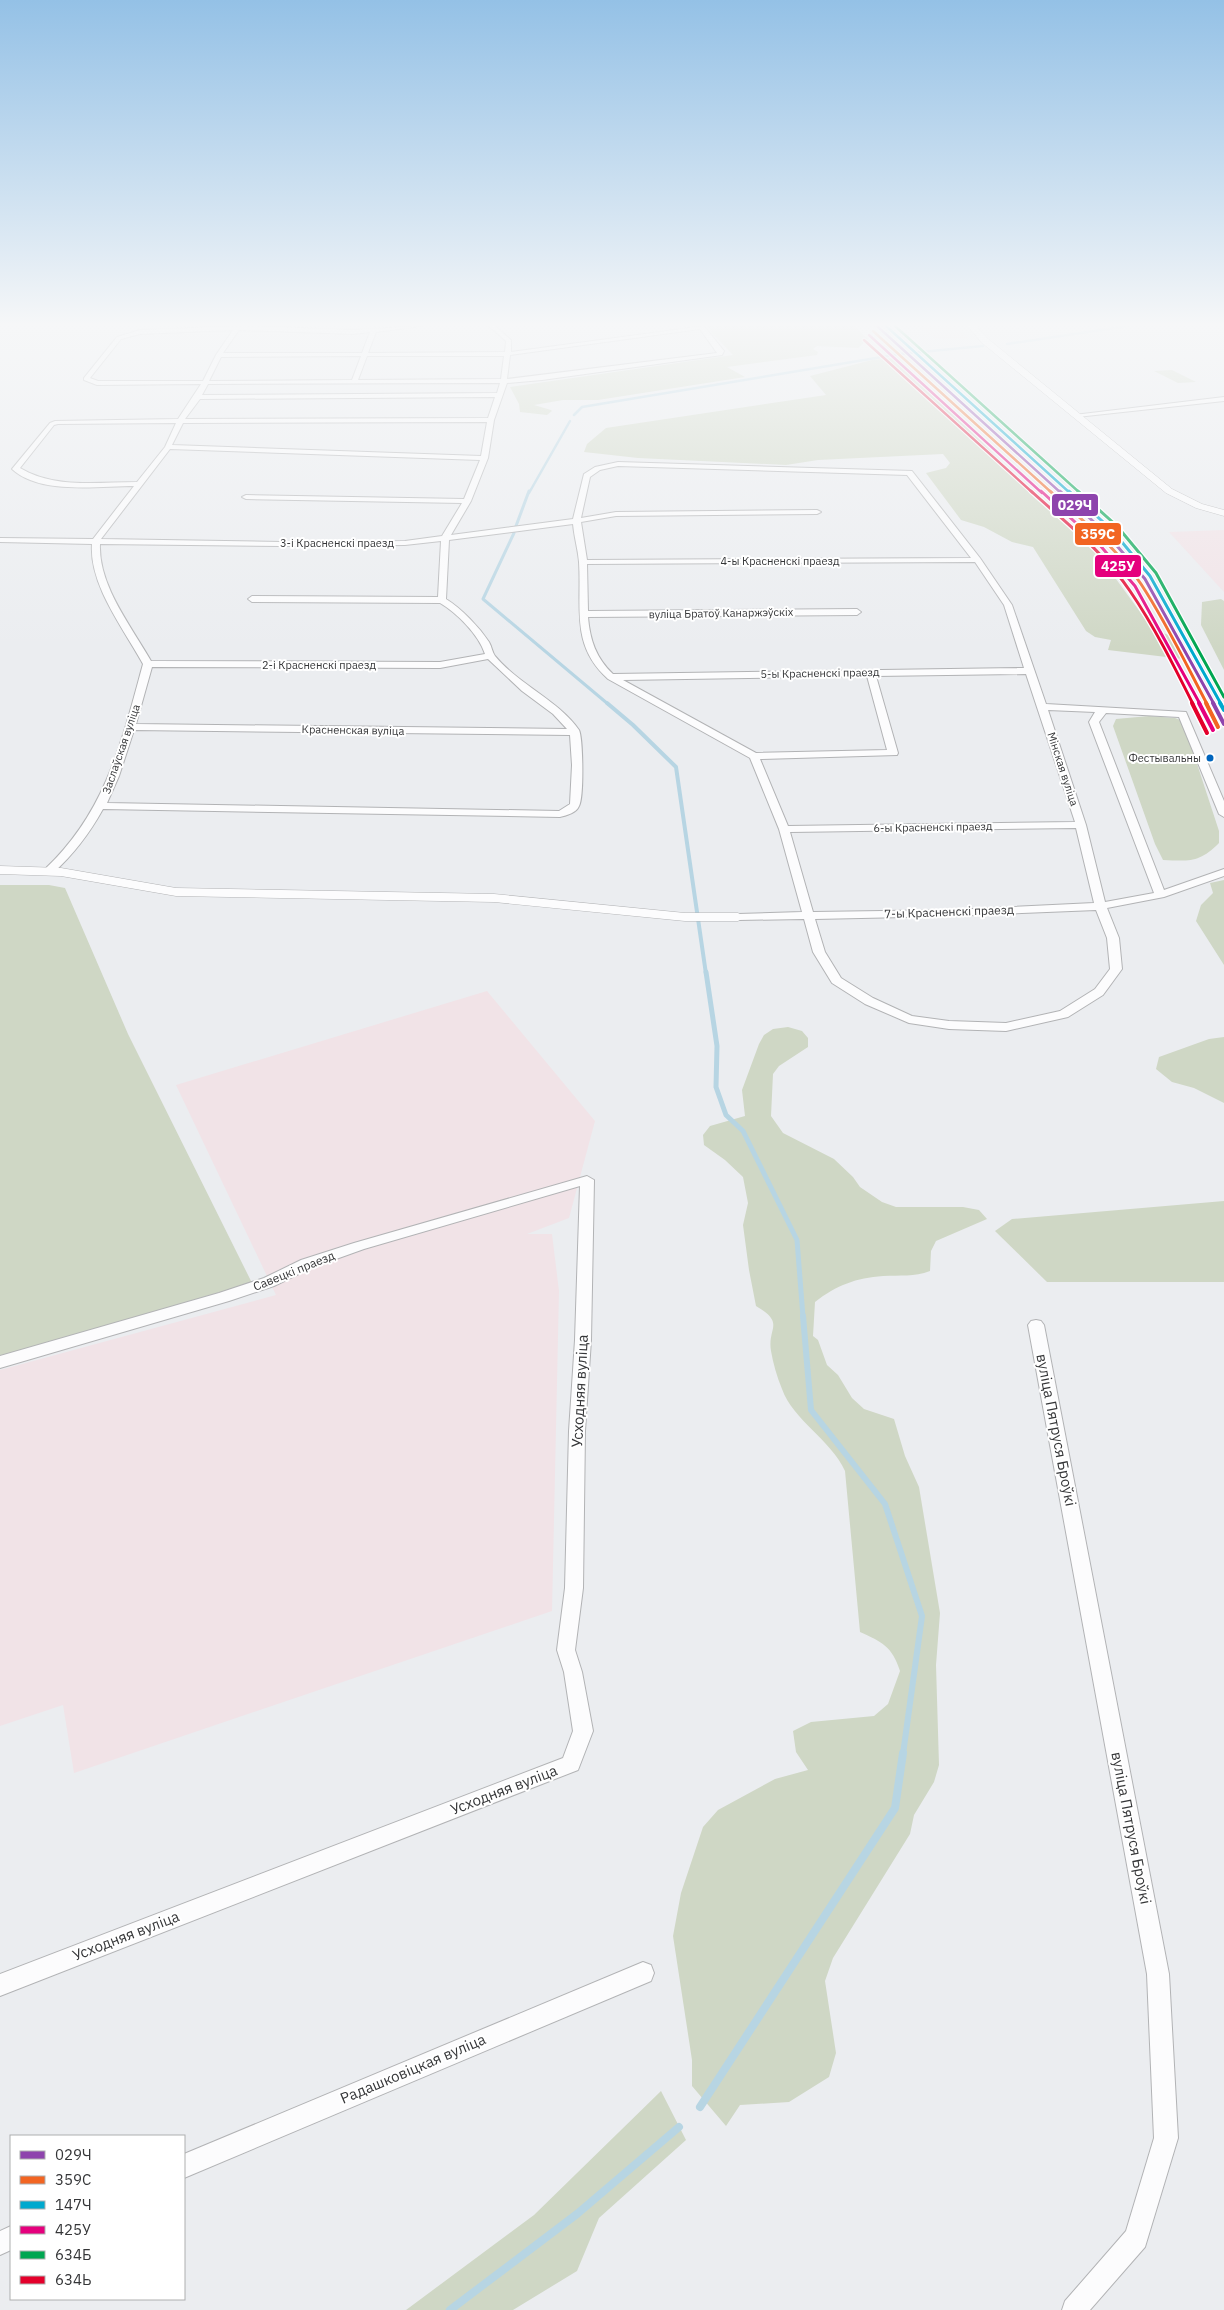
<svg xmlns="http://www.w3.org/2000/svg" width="1224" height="2310" font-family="'IBM Plex Sans',sans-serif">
  <rect width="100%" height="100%" fill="#ebedf0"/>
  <!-- industrial -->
  <g fill="#f1e3e7">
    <polygon points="918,326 955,326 969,338 936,339"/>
    <polygon points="1224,530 1224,592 1169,532"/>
    <polygon points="487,991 595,1121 569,1218 527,1234 552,1234 559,1291 552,1611 74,1773 63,1705 0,1726 0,1370 276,1295 176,1085"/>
  </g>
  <!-- green -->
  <g fill="#cfd7c5">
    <polygon points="708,326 854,326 868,339 858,348 817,346 813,349 818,352 817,355 727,367 745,377 598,400 563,400 534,405 551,410 552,411 547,415 520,412 519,404 510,387 733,355 712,333"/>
    <polygon points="894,358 981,441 1036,498 1104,557 1108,568 1151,627 1154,630 1169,635 1183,659 1108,650 1111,640 1095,637 1086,631 1033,547 1012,542 984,527 961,520 926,473 946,468 950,463 943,454 818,460 786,465 638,458 584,452 587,444 606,428 826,395 810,376 872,360"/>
    <polygon points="1172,370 1196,382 1178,383 1154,371"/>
    <polygon points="1221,599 1224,601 1224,670 1201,625 1202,602"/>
    <path d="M1149,716l26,2 8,3 36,110v12c-20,20 -29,18 -56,17l-8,-16 -42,-118 3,-7z"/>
    <polygon points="1224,880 1224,965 1196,921 1201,905 1213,893 1210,883"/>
    <polygon points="0,885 49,885 65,888 128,1034 252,1283 0,1356"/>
    <path d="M788,1027l14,4 6,7v9l-29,19 -6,8 -2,42 12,17 51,26 19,18 7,10 22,15 14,5h67l16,3 8,9 -51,22 -5,10 -1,20c-16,6 -30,4 -47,5 -27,2 -46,9 -68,26l-2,34 5,4 9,25 11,10 14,23 12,11 30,10 11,37 14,31 21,126 -4,52 3,100 -5,17 -20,33 -4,19 -77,124 -8,23 11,72 -7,24 -40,25 -49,3 -14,21 -34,-40v-26l-19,-124 8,-43 22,-66 15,-17 57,-31 33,-9 -12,-18 -3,-21 18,-9 63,-6 14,-12 12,-33c-8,-25 -18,-29 -40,-39l-15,-161c-14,-31 -52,-51 -63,-82 -5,-12 -9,-26 -11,-38 -4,-24 15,-27 -15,-45l-7,-36 -6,-45 5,-22 -5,-26 -18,-17 -21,-15 -1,-10 7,-9 35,-10 -3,-26 17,-46 5,-9 9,-6z"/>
    <polygon points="1224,1037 1224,1103 1194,1088 1172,1082 1156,1069 1159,1057 1209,1039"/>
    <polygon points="1224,1201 1224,1282 1047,1282 995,1231 1012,1219"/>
    <polygon points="661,2091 686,2140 599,2218 577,2271 513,2310 406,2310 534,2215"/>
  </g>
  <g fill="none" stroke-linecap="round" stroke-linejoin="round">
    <!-- stream-far5 -->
    <g stroke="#b7d5e3" stroke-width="2.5">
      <polyline points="1007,344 1127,326"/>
      <polyline points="574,415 582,407 900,354 983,346"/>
      <polyline points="529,493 570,421"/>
    </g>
    <!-- stream-far4 -->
    <g stroke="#b7d5e3" stroke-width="3">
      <polyline points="516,526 529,491"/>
      <polyline points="514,533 483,599 608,704"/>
    </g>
    <!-- stream-far3 -->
    <polyline stroke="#b7d5e3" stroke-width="4" points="607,703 633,725 676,767 706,974"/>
    <!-- stream-far2 -->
    <polyline stroke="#b7d5e3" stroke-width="5" points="706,972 717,1046 716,1087 726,1115 743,1131 797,1240 803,1317"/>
    <!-- stream-far1 -->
    <polyline stroke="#b7d5e3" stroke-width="6" points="803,1316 811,1410 885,1504 922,1616 903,1754"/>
    <!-- stream -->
    <g stroke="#b7d5e3" stroke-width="8">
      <polyline points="700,2107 895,1808 903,1753"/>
      <polyline points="450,2310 577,2214 679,2127"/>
    </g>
    <!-- minor casing -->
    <g stroke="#b2b3b5" stroke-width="2">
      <g id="minor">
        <path d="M245,326l108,4 69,-4 -46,6 -8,21 137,-1 1,-11 -17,-15h6l16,14v12l193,-26 20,25 -2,4 -180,25 -35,3 -13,37 -6,38 -17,43 -20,34 122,-16 11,-45 11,-7 23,-5 294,9 68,87 32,47 34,99 140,8 38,89v16l-5,-3 -40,-97 -73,-4 -7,9 65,168 60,-21v7l-60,21 -57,11 12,30 3,31 -19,26 -35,22 -62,14 -57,-2 -40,-6 -44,-19 -33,-21 -19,-31 -9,-33 -66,1 -6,-3 6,-3 64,-2 -23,-83 -29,-71 -142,-79c-38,-34 -26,-72 -29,-117 -1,-13 -5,-25 -6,-38l-124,16 -3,59c16,10 33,28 43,43 3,5 3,10 6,14 23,28 64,45 84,74 4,8 5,68 0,76 -3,7 -12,9 -19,11l-457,-8c-14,25 -29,45 -50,64h-8v-4c61,-57 77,-128 98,-205 -19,-35 -54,-79 -51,-120l-92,-2v-4l93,1 41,-53c-36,0 -94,9 -122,-17l38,-46 5,-2 123,-2 23,-35 -104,1 -13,-5v-2l33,-41 23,-7zM700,329l17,24 -210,26 3,-24zM233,330l-17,25 -13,26h-105l-8,-3 31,-39 19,-5zM239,330l114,4 17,-2 -8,21h-139zM361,356l-9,24 -143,1 12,-24zM367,356h137l-3,23 -143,1zM500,383l-3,10 -295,2 6,-11zM495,397l-7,21 -303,1 15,-20zM487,422l-6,34 -309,-11 11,-22zM176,423l-11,24 -28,35c-39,0 -82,7 -117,-14l34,-43 4,-1zM170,449l310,11 -16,39 -218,-4 -4,2 4,2 216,4 -20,33 -37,5 -124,1 -180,-3zM618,466l289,9 64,83 -384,2 -6,-38 35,-6 201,-2 4,-2 -4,-2 -201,2 -35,6 9,-41 10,-7zM441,541l-3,56 -186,-1 -4,3 4,3 188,1c17,10 39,32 45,51l-45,8 -289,-1c-20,-35 -53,-76 -51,-117l181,2 124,-1zM975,562l29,43 20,63 -411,6c-17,-16 -23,-34 -25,-57l269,-2 4,-3 -4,-3 -269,2 -1,-47zM488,659l34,32 31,23 14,15 -431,-5 16,-57 288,1zM1026,674l49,148 -287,4 -28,-67 137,-4 1,-2 -22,-77zM867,676l20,74 -131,3 -133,-73zM1048,710l47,2 -6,10 65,171 -49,9 -19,-77zM134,730l436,5 2,30 -2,39 -11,7 -452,-8 12,-27zM1076,828l18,75 -141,7 -140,2 -23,-80zM1096,910l11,28 3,31 -15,20 -35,22 -54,12 -57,-2 -37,-5 -39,-18 -32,-20 -16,-26 -10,-33 138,-3z"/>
        <polygon points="1224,397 1224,401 1077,417 1074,415"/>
        <polygon points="587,1176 594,1180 591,1340 585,1431 583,1588 575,1650 582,1672 593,1731 578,1770 0,1996 0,1974 563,1758 573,1731 564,1672 557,1650 565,1588 569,1431 575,1340 580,1186 364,1249 311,1268 274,1286 229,1301 0,1368 0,1356 219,1293 264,1278 301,1260 354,1243"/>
        <polygon points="1036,1320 1041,1321 1044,1325 1169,1974 1178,2138 1145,2247 1090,2310 1062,2310 1065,2301 1126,2231 1154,2138 1147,1974 1028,1325 1031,1321"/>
        <polygon points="643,1962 651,1965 654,1973 651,1981 184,2178 184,2154"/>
        <polygon points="11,2226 11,2250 0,2255 0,2231"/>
      </g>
    </g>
    <!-- tertiary casing -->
    <g stroke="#b2b3b5" stroke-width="1">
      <g id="tertiary">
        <polygon points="968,326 976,326 987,338 1172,489 1202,504 1224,510 1224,516 1196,508 1166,493 981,342"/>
        <polygon points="0,866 61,868 176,888 494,894 685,913 738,913 745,917 738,921 685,921 494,902 176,896 61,876 0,874"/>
      </g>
    </g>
    <!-- minor -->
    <use href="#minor" fill="#fcfcfd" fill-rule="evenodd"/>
    <!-- tertiary -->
    <use href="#tertiary" fill="#fcfcfd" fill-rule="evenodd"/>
    <!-- rail-1-far2 casing -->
    <g stroke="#fff" stroke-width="4.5">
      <polyline id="rail-1-far2" points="877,326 1061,493"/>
    </g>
    <!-- rail-1-far1 casing -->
    <g stroke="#fff" stroke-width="5.5">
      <polyline id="rail-1-far1" points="1060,491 1107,534 1145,579 1214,704"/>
    </g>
    <!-- rail-1 casing -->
    <g stroke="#fff" stroke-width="7">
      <polyline id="rail-1" points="1213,703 1224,724"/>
    </g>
    <!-- rail-2-far2 casing -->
    <g stroke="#fff" stroke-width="4.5">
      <polyline id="rail-2-far2" points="873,331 1052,493"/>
    </g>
    <!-- rail-2-far1 casing -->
    <g stroke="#fff" stroke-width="5.5">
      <path id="rail-2-far1" d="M1050,491c32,29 67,57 91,93 25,38 45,80 66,120"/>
    </g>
    <!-- rail-2 casing -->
    <g stroke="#fff" stroke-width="7">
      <polyline id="rail-2" points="1206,703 1218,727"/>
    </g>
    <!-- rail-3-far2 casing -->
    <g stroke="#fff" stroke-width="4.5">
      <polyline id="rail-3-far2" points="886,326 1070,493"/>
    </g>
    <!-- rail-3-far1 casing -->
    <g stroke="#fff" stroke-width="5.5">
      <polyline id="rail-3-far1" points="1069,491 1112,530 1150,576 1221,704"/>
    </g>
    <!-- rail-3 casing -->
    <g stroke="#fff" stroke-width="7">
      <polyline id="rail-3" points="1220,703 1224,710"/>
    </g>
    <!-- rail-4-far2 casing -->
    <g stroke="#fff" stroke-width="4.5">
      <polyline id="rail-4-far2" points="869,335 1042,493"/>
    </g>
    <!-- rail-4-far1 casing -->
    <g stroke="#fff" stroke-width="5.5">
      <polyline id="rail-4-far1" points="1041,491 1098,543 1135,586 1200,704"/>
    </g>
    <!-- rail-4 casing -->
    <g stroke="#fff" stroke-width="7">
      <polyline id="rail-4" points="1199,703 1213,730"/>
    </g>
    <!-- rail-5-far1 casing -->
    <g stroke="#fff" stroke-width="4.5">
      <polyline id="rail-5-far1" points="895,326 1080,493"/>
    </g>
    <!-- rail-5 casing -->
    <g stroke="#fff" stroke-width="5.5">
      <polyline id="rail-5" points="1078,491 1117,526 1156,573 1224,697"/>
    </g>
    <!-- rail-6-far2 casing -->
    <g stroke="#fff" stroke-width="4.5">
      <polyline id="rail-6-far2" points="864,340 1033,493"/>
    </g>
    <!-- rail-6-far1 casing -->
    <g stroke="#fff" stroke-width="5.5">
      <path id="rail-6-far1" d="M1031,491c34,31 73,61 99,100 24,35 44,75 63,113"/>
    </g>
    <!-- rail-6 casing -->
    <g stroke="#fff" stroke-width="7">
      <polyline id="rail-6" points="1192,703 1207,733"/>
    </g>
    <!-- rail-1-far2 -->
    <use href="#rail-1-far2" stroke="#8e44ad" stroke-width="2.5"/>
    <!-- rail-1-far1 -->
    <use href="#rail-1-far1" stroke="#8e44ad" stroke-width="3"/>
    <!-- rail-1 -->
    <use href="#rail-1" stroke="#8e44ad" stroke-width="4"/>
    <!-- rail-2-far2 -->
    <use href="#rail-2-far2" stroke="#f26522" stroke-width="2.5"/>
    <!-- rail-2-far1 -->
    <use href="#rail-2-far1" stroke="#f26522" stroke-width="3"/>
    <!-- rail-2 -->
    <use href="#rail-2" stroke="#f26522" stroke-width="4"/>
    <!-- rail-3-far2 -->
    <use href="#rail-3-far2" stroke="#00a9ce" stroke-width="2.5"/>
    <!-- rail-3-far1 -->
    <use href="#rail-3-far1" stroke="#00a9ce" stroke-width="3"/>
    <!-- rail-3 -->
    <use href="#rail-3" stroke="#00a9ce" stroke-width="4"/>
    <!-- rail-4-far2 -->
    <use href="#rail-4-far2" stroke="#e5007d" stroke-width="2.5"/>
    <!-- rail-4-far1 -->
    <use href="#rail-4-far1" stroke="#e5007d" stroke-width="3"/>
    <!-- rail-4 -->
    <use href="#rail-4" stroke="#e5007d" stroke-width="4"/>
    <!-- rail-5-far1 -->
    <use href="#rail-5-far1" stroke="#00a651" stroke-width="2.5"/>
    <!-- rail-5 -->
    <use href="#rail-5" stroke="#00a651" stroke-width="3"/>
    <!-- rail-6-far2 -->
    <use href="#rail-6-far2" stroke="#e4002b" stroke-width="2.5"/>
    <!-- rail-6-far1 -->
    <use href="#rail-6-far1" stroke="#e4002b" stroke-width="3"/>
    <!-- rail-6 -->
    <use href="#rail-6" stroke="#e4002b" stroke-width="4"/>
  </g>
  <!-- sky -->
  <linearGradient id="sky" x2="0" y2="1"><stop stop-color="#94c1e6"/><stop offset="0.5" stop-color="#f6f7f8"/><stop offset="1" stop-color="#f6f7f8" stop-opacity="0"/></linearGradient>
  <rect width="1224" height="649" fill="url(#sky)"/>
  <!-- markers -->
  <circle fill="#0065bd" stroke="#fff" stroke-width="2" cx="1210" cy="758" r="4.5"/>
  <g text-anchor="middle" stroke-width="4" stroke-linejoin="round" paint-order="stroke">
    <!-- far-street labels -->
    <g font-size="11" fill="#353638" stroke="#fff">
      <text x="337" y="547">3-і Красненскі праезд</text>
      <text x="780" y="565">4-ы Красненскі праезд</text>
      <text transform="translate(721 613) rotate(-1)" y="4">вуліца Братоў Канаржэўскіх</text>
      <text x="319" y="669">2-і Красненскі праезд</text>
      <text transform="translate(820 673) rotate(-1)" y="4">5-ы Красненскі праезд</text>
      <text transform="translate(353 730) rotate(1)" y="4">Красненская вуліца</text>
      <text transform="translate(121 749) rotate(-71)" y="4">Заслаўская вуліца</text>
      <text transform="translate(1063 769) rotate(72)" y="4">Мінская вуліца</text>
      <text transform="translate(933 827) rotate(-1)" y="4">6-ы Красненскі праезд</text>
    </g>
    <!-- bus labels -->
    <g font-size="11" fill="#353638" stroke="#fff" text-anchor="end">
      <text x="1201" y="762">Фестывальны</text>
    </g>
    <!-- street labels -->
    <g font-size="12" fill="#353638" stroke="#fff">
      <text transform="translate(949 912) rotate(-2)" y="4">7-ы Красненскі праезд</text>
      <text transform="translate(294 1271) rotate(-22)" y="4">Савецкі праезд</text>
    </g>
    <!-- near-street labels -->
    <g font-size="15" fill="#353638" stroke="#fff">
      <text transform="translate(580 1391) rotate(-87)" y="5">Усходняя вуліца</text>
      <text transform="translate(1056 1430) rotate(79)" y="5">вуліца Пятруся Броўкі</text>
      <text transform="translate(504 1790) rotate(-21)" y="5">Усходняя вуліца</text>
      <text transform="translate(1131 1828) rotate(79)" y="5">вуліца Пятруся Броўкі</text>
      <text transform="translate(126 1936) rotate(-21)" y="5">Усходняя вуліца</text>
      <text transform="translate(413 2069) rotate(-23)" y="5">Радашковіцкая вуліца</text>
    </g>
  </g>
  <g stroke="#fff" stroke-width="2">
    <rect x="1051" y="493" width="48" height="24" rx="5" fill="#8e44ad"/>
    <rect x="1074" y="522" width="48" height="24" rx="5" fill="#f26522"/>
    <rect x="1094" y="554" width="48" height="24" rx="5" fill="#e5007d"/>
  </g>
  <g font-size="14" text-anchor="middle" font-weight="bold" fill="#fff">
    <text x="1075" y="510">029Ч</text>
    <text x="1098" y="539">359С</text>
    <text x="1118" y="571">425У</text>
  </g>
  <!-- legend -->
  <rect x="10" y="2135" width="175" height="165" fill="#ffffff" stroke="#aeafaf"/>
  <rect x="20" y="2151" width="25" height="8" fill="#8e44ad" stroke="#aeafaf"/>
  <text x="55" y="2160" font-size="15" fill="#353638">029Ч</text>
  <rect x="20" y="2176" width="25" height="8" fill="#f26522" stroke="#aeafaf"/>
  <text x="55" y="2185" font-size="15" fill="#353638">359С</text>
  <rect x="20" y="2201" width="25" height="8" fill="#00a9ce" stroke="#aeafaf"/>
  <text x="55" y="2210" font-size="15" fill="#353638">147Ч</text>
  <rect x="20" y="2226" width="25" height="8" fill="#e5007d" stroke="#aeafaf"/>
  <text x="55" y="2235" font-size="15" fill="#353638">425У</text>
  <rect x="20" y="2251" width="25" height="8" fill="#00a651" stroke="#aeafaf"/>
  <text x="55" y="2260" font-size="15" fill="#353638">634Б</text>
  <rect x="20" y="2276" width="25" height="8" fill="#e4002b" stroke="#aeafaf"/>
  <text x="55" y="2285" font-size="15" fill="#353638">634Ь</text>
</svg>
